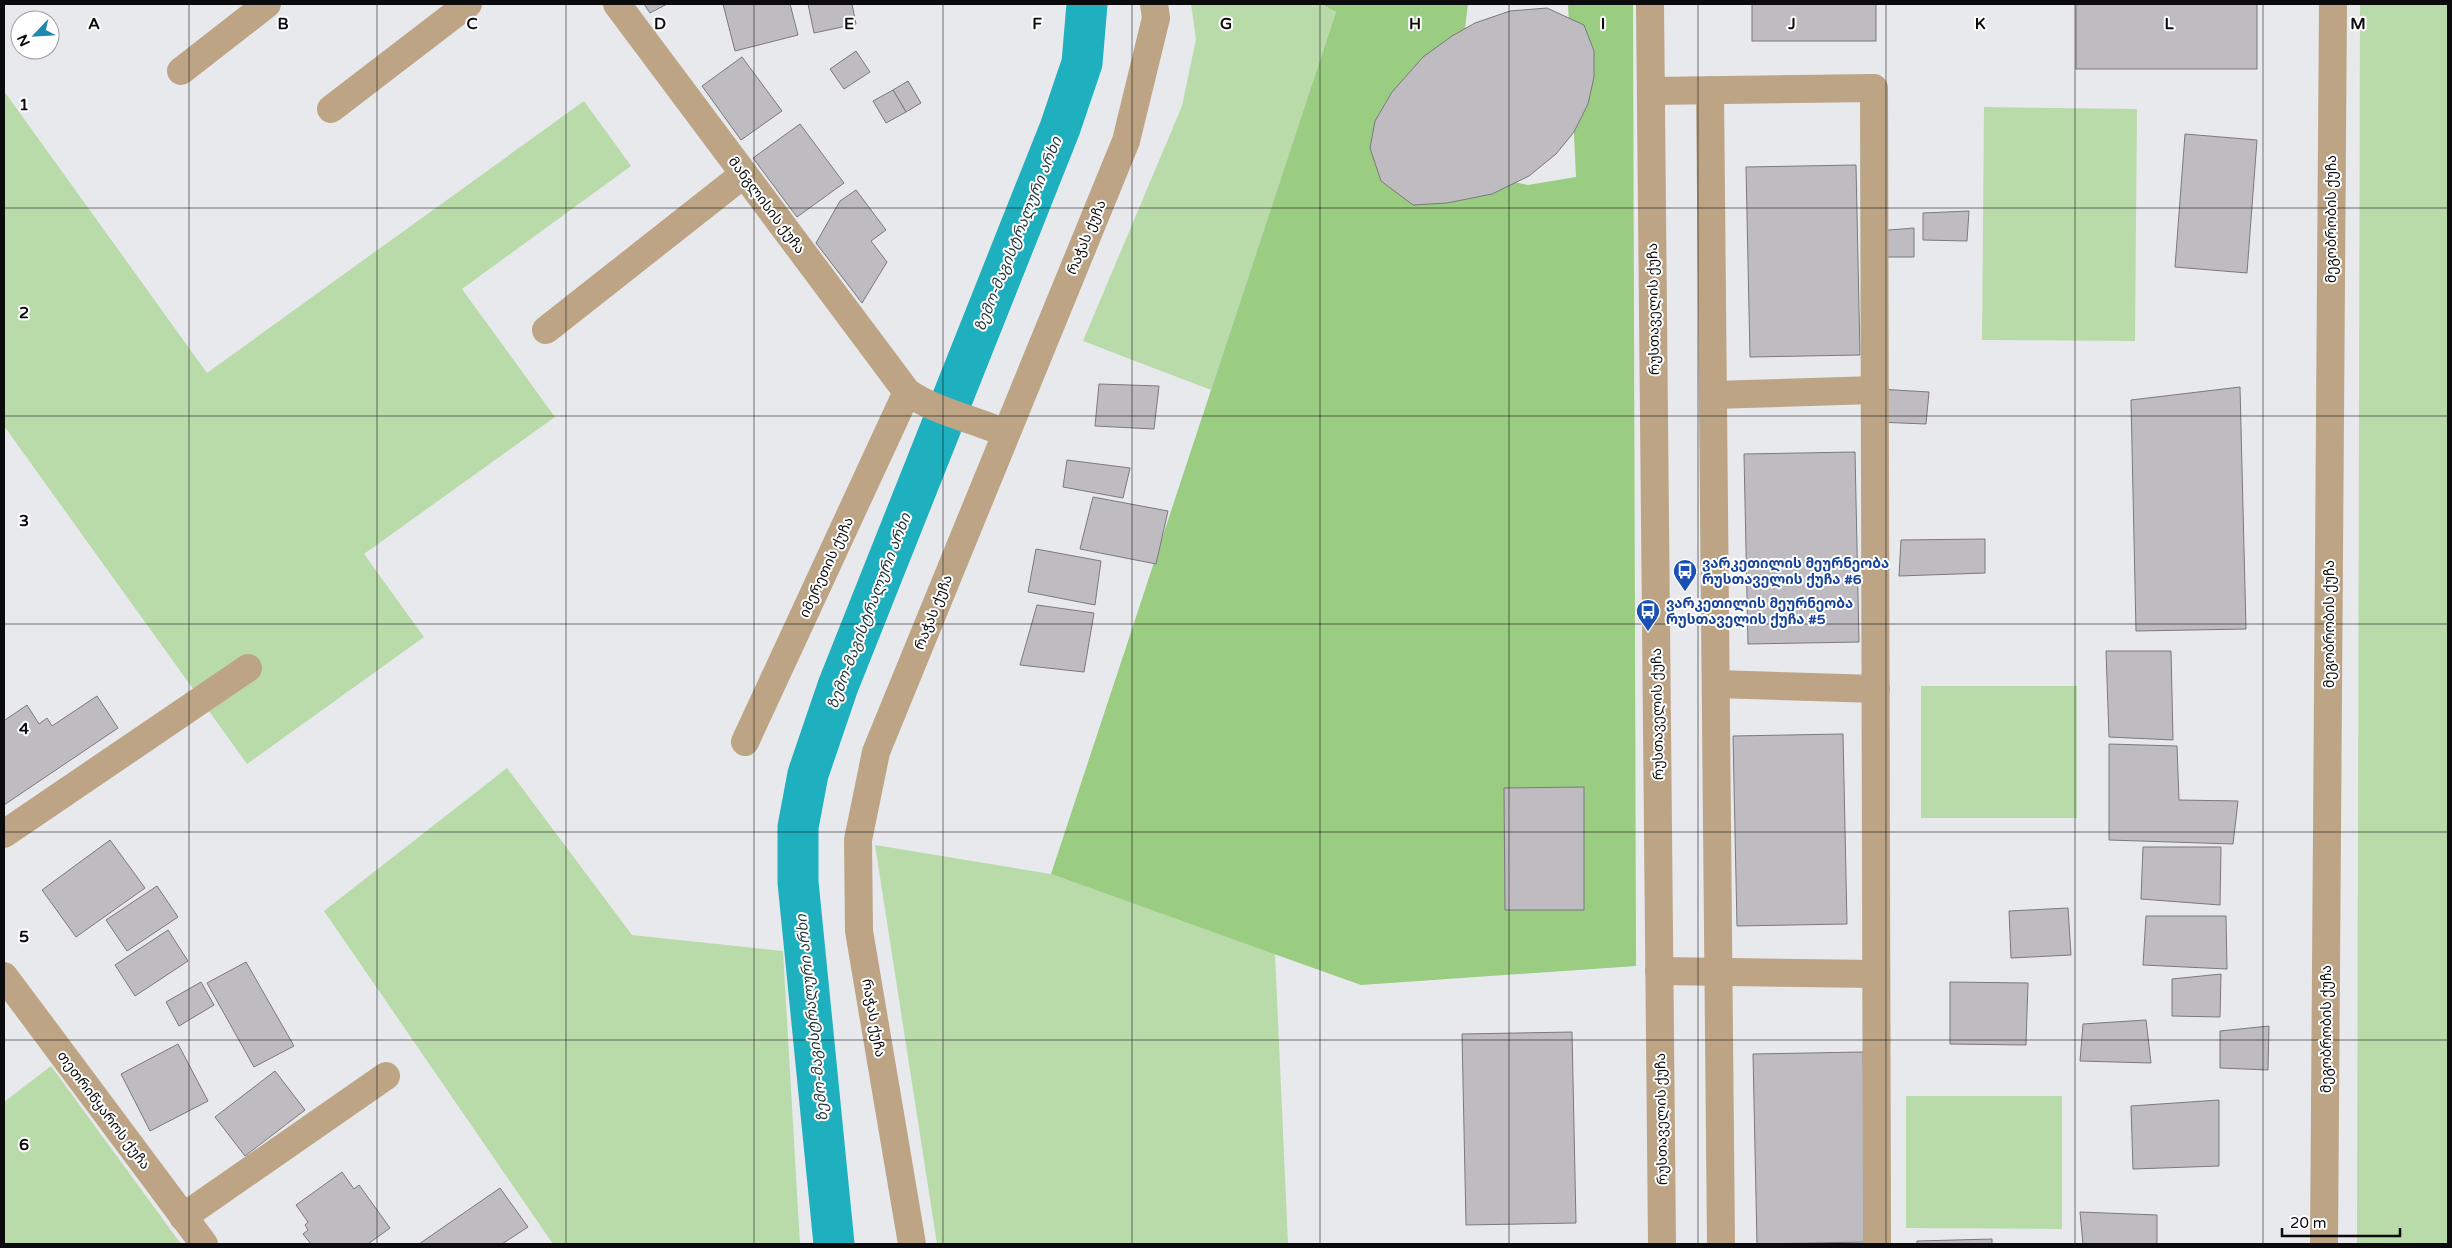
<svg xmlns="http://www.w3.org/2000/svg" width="2452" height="1248" font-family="'Varela Round','Noto Sans Georgian',sans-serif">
  <rect width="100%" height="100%" fill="#e8e9ed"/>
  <!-- green -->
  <g fill="#b9dba9">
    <polygon points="1191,4 1321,4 1336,12 1211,390 1083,341 1182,106 1196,39"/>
    <polygon points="2360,4 2448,4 2448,1244 2357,1244"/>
    <polygon points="4,91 207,373 584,101 631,166 462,289 555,417 364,554 424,637 247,764 4,426"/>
    <polygon points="1984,107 2137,109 2135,341 1982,340"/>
    <rect x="1921" y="686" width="156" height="132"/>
    <polygon points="507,768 632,935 783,951 800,1244 553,1244 324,911"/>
    <polygon points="875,845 1051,874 1275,954 1288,1244 937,1244"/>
    <polygon points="51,1066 181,1244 4,1244 4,1102"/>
    <polygon points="1906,1096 2062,1096 2062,1229 1906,1228"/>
  </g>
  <!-- forest -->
  <polygon fill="#9acc82" points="1321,4 1468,4 1463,45 1472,173 1528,185 1576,177 1568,4 1633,4 1636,966 1361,985 1051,874 1336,12"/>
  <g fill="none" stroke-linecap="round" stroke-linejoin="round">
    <!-- canal -->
    <polyline stroke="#1eb0bf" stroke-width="41" points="834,1244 798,882 798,827 808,774 838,686 1060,128 1082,63 1087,4"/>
  </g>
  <!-- building -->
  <g fill="#bebcc0" stroke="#7b797d">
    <polygon points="644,4 667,4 650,13"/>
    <polygon points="723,4 790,4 798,35 735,51"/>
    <polygon points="808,4 852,4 856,24 814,33"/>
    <rect x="1752" y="4" width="124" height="37"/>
    <rect x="2076" y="4" width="181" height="65"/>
    <polygon points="1547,8 1584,25 1594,51 1594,77 1588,104 1574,132 1556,154 1529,176 1492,194 1447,203 1413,205 1381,181 1370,148 1375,121 1392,92 1423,57 1452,36 1475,23 1510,11"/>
    <polygon points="856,51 870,72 844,89 830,69"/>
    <polygon points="742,57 782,111 741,140 702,86"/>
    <polygon points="908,81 921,103 906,112 893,90"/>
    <polygon points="893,90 906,112 886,123 873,101"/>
    <polygon points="800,124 844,183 797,217 753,158"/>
    <polygon points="2185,134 2257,140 2247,273 2175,267"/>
    <polygon points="1856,165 1860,355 1750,357 1746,167"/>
    <polygon points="856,190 886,230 871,241 887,262 862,303 816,243 840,201"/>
    <polygon points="1969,211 1967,241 1923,240 1923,213"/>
    <polygon points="1914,228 1914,257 1877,257 1877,231"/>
    <polygon points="1099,384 1159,386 1154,429 1095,426"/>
    <polygon points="2240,387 2246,629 2136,631 2131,400"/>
    <polygon points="1878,389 1929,392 1926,424 1877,422"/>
    <polygon points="1855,452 1859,642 1748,644 1744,454"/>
    <polygon points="1067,460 1130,468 1123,498 1063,487"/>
    <polygon points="1093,497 1168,511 1156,564 1080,549"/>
    <polygon points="1985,539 1985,573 1899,576 1901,540"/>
    <polygon points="1036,549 1101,561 1095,605 1028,592"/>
    <polygon points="1037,605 1094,613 1084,672 1020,665"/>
    <polygon points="2106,651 2171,651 2173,740 2109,737"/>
    <polygon points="97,696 118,728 4,805 4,719 5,720 27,705 39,724 47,718 52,726"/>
    <polygon points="1843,734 1847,924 1737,926 1733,736"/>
    <polygon points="2109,744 2177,746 2179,800 2238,801 2233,844 2109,840"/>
    <polygon points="1584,787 1584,910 1505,910 1504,788"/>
    <polygon points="110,840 145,888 76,937 42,890"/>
    <polygon points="2143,847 2221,847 2220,905 2141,899"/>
    <polygon points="157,886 178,917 127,951 106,920"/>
    <polygon points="2068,908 2071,955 2011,958 2009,911"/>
    <polygon points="2146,916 2226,916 2227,969 2143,965"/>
    <polygon points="168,930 188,961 135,996 115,965"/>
    <polygon points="246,962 294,1046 254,1067 207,983"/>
    <polygon points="2221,974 2220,1017 2172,1016 2172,979"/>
    <polygon points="201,982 214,1005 179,1026 166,1002"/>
    <polygon points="1950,982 2028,983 2026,1045 1950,1044"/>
    <polygon points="2146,1020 2151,1063 2080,1061 2083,1024"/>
    <polygon points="2269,1026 2268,1070 2220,1068 2220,1031"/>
    <polygon points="1572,1032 1576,1223 1466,1225 1462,1034"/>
    <polygon points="178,1044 208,1101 150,1131 121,1074"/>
    <polygon points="1863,1052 1867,1242 1757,1244 1753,1054"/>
    <polygon points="275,1071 305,1110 245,1156 215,1117"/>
    <polygon points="2219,1100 2219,1166 2133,1169 2131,1106"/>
    <polygon points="342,1172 354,1189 359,1185 390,1228 368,1244 311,1244 303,1234 308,1230 305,1225 308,1222 296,1205"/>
    <polygon points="500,1188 528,1227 502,1244 419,1244"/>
    <polygon points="2080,1212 2157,1215 2157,1244 2083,1244"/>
    <polygon points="1992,1239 1992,1244 1917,1244 1917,1241"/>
  </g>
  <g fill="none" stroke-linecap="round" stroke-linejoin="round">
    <!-- minor -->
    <g stroke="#bca485" stroke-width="28">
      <path d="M617,4l290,388c29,20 66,27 98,41"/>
      <polyline points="1650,4 1662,1244"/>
      <polyline points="181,71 267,4"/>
      <polyline points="1710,90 1721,1244"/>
      <polyline points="1651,91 1874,88 1877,1244"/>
      <polyline points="331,109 468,4"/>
      <polyline points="546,330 744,174"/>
      <polyline points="1713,395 1875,390"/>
      <polyline points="1716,684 1876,689"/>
      <polyline points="745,742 907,392"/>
      <polyline points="4,834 248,668"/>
      <polyline points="1659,971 1876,974"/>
      <polyline points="4,976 204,1244"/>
      <polyline points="183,1217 386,1076"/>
      <polyline points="912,1244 859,931 858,840 876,752 1126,141 1156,18 1154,4"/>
      <polyline points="2324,1244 2333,4"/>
    </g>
  </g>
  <!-- grid -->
  <path fill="none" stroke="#0b0b0d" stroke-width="1" stroke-opacity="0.55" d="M189,4v1240M377,4v1240M566,4v1240M754,4v1240M943,4v1240M1132,4v1240M1320,4v1240M1509,4v1240M1698,4v1240M1886,4v1240M2075,4v1240M2263,4v1240M4,208h2444M4,416h2444M4,624h2444M4,832h2444M4,1040h2444"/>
  <!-- icons -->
  <defs>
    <g id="bus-pin" transform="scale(1.25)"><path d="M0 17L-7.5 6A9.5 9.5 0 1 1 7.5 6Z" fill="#1a4fb4" stroke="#fff"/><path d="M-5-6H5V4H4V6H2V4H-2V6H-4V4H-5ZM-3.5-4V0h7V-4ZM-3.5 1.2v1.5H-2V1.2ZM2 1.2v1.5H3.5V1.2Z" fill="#fff"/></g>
  </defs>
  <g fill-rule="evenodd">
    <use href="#bus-pin" x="1685" y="571"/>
    <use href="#bus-pin" x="1648" y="611"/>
  </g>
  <g text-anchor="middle" stroke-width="4" stroke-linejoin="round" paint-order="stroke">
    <!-- street labels -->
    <g font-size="14" fill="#0b0b0d" stroke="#fff">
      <text transform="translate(767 205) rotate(53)" y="5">მანგლისის ქუჩა</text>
      <text transform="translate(2331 219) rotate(-90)" y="5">მეგობრობის ქუჩა</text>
      <text transform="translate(1086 237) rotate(-67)" y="5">რაჭას ქუჩა</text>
      <text transform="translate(1653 309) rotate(-91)" y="5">რუსთაველის ქუჩა</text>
      <text transform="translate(826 567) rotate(-65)" y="5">იმერეთის ქუჩა</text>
      <text transform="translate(933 612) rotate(-68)" y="5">რაჭას ქუჩა</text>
      <text transform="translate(2329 624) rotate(-90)" y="5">მეგობრობის ქუჩა</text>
      <text transform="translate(1657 714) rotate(-91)" y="5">რუსთაველის ქუჩა</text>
      <text transform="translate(874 1018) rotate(80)" y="5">რაჭას ქუჩა</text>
      <text transform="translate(2326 1029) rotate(-90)" y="5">მეგობრობის ქუჩა</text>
      <text transform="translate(104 1110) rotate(53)" y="5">თეთრიწყაროს ქუჩა</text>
      <text transform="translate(1661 1119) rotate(-91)" y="5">რუსთაველის ქუჩა</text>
    </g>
    <!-- transit labels -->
    <g font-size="14" font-weight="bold" fill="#164399" stroke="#fff" text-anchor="start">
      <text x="1702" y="568">ვარკეთილის მეურნეობა<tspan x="1702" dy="16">რუსთაველის ქუჩა #6</tspan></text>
      <text x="1666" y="608">ვარკეთილის მეურნეობა<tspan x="1666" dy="16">რუსთაველის ქუჩა #5</tspan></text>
    </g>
    <!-- water labels -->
    <g font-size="15" font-style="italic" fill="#1f3538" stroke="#fff">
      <text transform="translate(1018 234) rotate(-68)" y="5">ზემო-მაგისტრალური არხი</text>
      <text transform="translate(869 611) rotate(-69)" y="5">ზემო-მაგისტრალური არხი</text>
      <text transform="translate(812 1018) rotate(-96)" y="5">ზემო-მაგისტრალური არხი</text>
    </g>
  </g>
  <g font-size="16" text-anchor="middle" font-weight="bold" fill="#0b0b0d" stroke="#fff" stroke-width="4" stroke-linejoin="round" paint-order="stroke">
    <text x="94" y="29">A</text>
    <text x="283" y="29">B</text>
    <text x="472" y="29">C</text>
    <text x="660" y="29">D</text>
    <text x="849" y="29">E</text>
    <text x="1037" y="29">F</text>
    <text x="1226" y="29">G</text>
    <text x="1415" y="29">H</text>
    <text x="1603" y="29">I</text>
    <text x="1792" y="29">J</text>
    <text x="1980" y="29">K</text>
    <text x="2169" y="29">L</text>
    <text x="2358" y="29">M</text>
    <text x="24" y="110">1</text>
    <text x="24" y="318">2</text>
    <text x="24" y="526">3</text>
    <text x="24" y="734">4</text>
    <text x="24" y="942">5</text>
    <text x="24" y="1150">6</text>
  </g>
  <!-- border -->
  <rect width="2452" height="1248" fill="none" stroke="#0b0b0d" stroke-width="10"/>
  <!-- north arrow -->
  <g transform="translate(35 35) rotate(245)"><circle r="24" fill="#ffffff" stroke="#9d9d9e"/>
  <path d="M0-4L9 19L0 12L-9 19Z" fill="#1c89b0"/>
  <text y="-8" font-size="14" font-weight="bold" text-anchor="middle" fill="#0b0b0d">N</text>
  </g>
  <!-- scale -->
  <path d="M2282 1228v8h118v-8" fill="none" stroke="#0b0b0d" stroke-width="2.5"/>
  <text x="2290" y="1228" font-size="15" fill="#0b0b0d" stroke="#ffffff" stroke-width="4" paint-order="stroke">20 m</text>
</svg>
